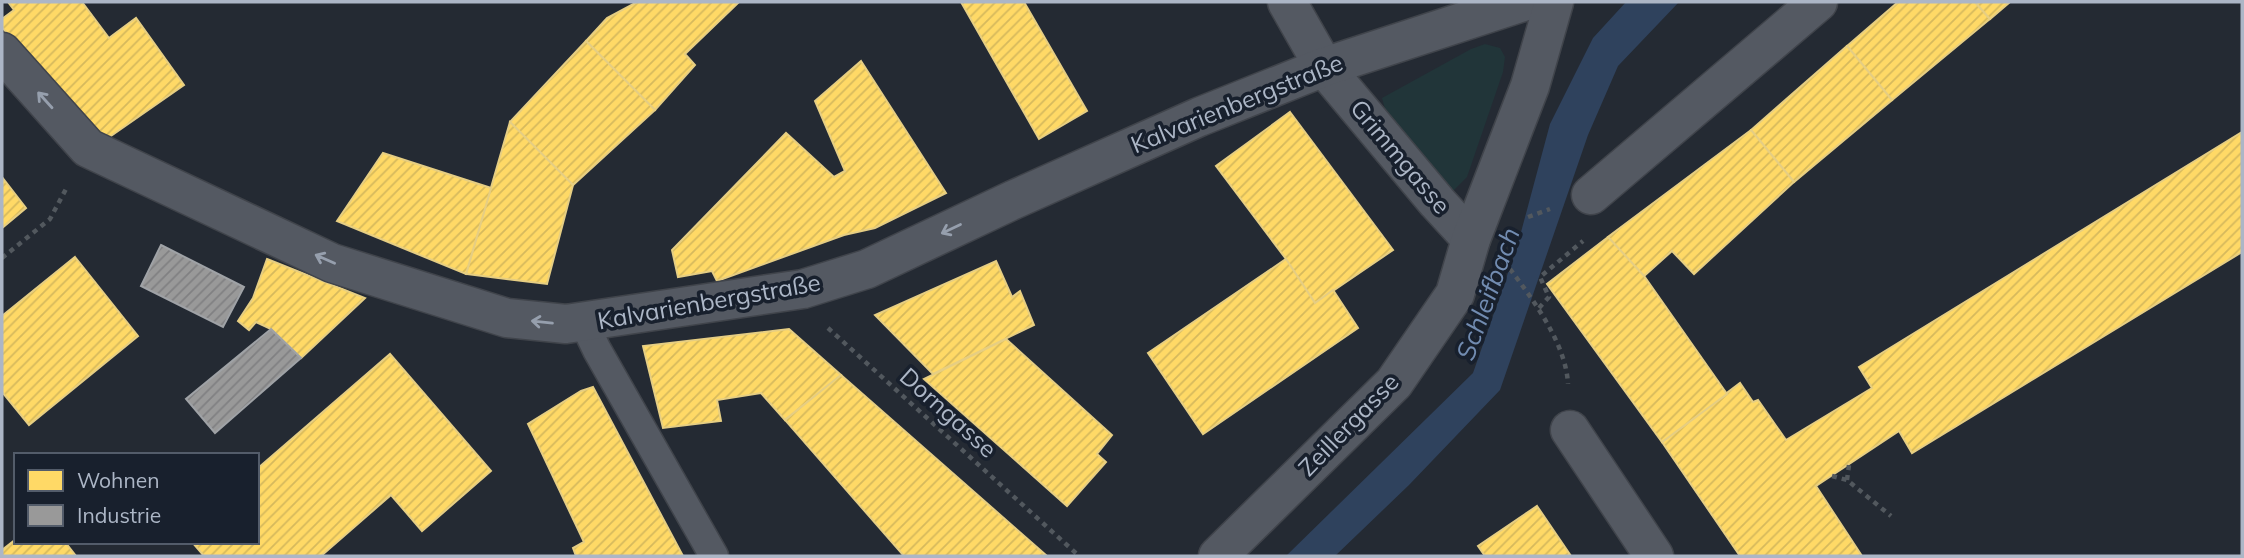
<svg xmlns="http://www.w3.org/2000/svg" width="2244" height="558" font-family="Mulish,sans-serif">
  <defs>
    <pattern id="homes-hatch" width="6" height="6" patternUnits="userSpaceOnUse" patternTransform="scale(1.75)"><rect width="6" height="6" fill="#ffd966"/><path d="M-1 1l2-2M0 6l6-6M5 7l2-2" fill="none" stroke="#d6b95d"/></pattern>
    <pattern id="industry-hatch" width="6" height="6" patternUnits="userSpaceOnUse" patternTransform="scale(1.75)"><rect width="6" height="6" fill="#999"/><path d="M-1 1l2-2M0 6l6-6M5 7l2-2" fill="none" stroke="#808082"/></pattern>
  </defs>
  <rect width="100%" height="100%" fill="#242a33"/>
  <!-- grass -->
  <polygon fill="#213539" points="1485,44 1500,48 1505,57 1503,72 1467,177 1450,194 1442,187 1385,109 1382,98 1471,49"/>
  <!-- water -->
  <polygon fill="#2f425d" points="1626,2 1679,2 1618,66 1588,135 1500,390 1409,485 1335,556 1286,556 1473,373 1517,247 1550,124 1593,38"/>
  <!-- homes -->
  <g fill="url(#homes-hatch)" stroke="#e6ce83" stroke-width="2">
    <polygon points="8,2 82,2 109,38 136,18 184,85 98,145 73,118 2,27 2,19 14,10"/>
    <polygon points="637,2 739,2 685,54 695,65 655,110 586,41 607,18"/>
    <polygon points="961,2 1024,2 1087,111 1039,139"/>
    <polygon points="1898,2 1975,2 1990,19 1892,100 1847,46"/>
    <polygon points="1975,2 2010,2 1990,19"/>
    <polygon points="586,41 655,110 573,185 510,122"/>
    <polygon points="1847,46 1892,100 1794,182 1751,130"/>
    <polygon points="861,61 946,193 875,228 844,235 717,281 712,271 678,277 672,250 786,133 834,177 845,171 815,101"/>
    <polygon points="1290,112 1393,250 1315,303 1286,259 1216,166"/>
    <polygon points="510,122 573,185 547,284 466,274"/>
    <polygon points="1751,130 1794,182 1694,274 1672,251 1644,276 1608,237"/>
    <polygon points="2242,132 2242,252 1912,453 1899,431 1816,486 1862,556 1740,556 1662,442 1740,383 1753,402 1758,400 1786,440 1872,388 1859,367"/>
    <polygon points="383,153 491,188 466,274 337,221"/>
    <polygon points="2,177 26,208 2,228"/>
    <polygon points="1608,237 1644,276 1727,394 1662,442 1547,284"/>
    <polygon points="75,257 138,336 29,425 2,392 2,316"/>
    <polygon points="267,259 365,298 301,358 271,329 256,322 249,330 238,321 253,298"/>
    <polygon points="1286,259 1315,303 1333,290 1358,328 1203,434 1148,353"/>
    <polygon points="996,261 1012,297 1020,291 1034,325 933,374 875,315"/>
    <polygon points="789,329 841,375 785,420 761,393 717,400 721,421 663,428 643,346"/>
    <polygon points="1006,339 1112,435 1097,454 1106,462 1067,506 924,379"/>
    <polygon points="390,354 491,471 422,531 391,495 321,556 204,556 192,542 257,542 257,469"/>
    <polygon points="841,375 1047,556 904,556 785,420"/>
    <polygon points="593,387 683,556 576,556 573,548 584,542 528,424 581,391"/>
    <polygon points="1537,506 1571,556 1485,556 1478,546"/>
    <polygon points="16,539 16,542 65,542 76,556 2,556 2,550"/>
  </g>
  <!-- industry -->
  <g fill="url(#industry-hatch)" stroke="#9fa2a6" stroke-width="2">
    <polygon points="161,245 244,287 223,327 141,286"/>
    <polygon points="271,329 301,358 215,433 186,399"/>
  </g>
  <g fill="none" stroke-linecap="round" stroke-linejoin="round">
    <!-- service casing -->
    <g stroke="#40444b" stroke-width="31">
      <polyline id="service" points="584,323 597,350 714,556"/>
    </g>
    <!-- minor casing -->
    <g stroke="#40444b" stroke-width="41">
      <g id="minor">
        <polyline points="1287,2 1324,67 1437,202 1471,239"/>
        <polyline points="2,52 88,148 332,263 507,318 566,324 803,289 867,269 1013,200 1199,117 1324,67 1523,2"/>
        <polyline points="1591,195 1818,2"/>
        <polyline points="1570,430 1654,556"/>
        <polyline points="1218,556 1394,383 1455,294 1471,239 1530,86 1554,2"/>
      </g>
    </g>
    <!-- path -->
    <g stroke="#52585e" stroke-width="4.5" stroke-dasharray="5 5" stroke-linecap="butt">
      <polyline points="1528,217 1550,209"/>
      <polyline points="2,258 50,219 66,189"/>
      <path d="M1510,269c24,32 56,75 58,115"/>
      <polyline points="1539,308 1549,297 1540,277 1583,241"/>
      <polyline points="828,328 1079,556"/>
      <polyline points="1832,476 1847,480 1891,516"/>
      <polyline points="1847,480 1849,465"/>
    </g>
    <!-- service -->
    <use href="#service" stroke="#545962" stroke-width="28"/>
    <!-- minor -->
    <use href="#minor" stroke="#545962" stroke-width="38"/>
  </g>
  <!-- one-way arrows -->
  <defs><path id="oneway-shaft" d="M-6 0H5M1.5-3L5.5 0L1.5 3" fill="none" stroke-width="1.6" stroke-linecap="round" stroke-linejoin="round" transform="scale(1.75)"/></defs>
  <g stroke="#969fad">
    <use href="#oneway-shaft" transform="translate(45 100) rotate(-132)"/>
    <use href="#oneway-shaft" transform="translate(951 229) rotate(155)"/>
    <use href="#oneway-shaft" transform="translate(325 259) rotate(-156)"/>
    <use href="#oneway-shaft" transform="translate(542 322) rotate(-174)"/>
  </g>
  <g text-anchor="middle" stroke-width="7" stroke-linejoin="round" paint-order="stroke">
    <!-- street labels -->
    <g font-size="24" fill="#acb6c6" stroke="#18202d">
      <text transform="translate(1237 104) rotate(-22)" y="8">Kalvarienbergstraße</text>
      <text transform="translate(1400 157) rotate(50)" y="8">Grimmgasse</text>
      <text transform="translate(709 302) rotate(-10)" y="8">Kalvarienbergstraße</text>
      <text transform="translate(948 413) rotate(42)" y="8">Dorngasse</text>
      <text transform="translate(1349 425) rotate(-46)" y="8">Zeillergasse</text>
    </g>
    <!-- water labels -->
    <g font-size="26" font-style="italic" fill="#728cb1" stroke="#18202d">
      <text transform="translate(1488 294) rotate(-70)" y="9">Schleifbach</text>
    </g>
  </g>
  <!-- border -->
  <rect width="2244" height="558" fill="none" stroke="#acb6c6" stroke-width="7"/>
  <!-- legend -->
  <rect x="14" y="453" width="245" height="91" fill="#18202d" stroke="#535c6a" stroke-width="2"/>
  <rect x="28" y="470" width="35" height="21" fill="#ffd966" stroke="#535c6a" stroke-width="2"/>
  <text x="77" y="488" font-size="21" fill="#acb6c6">Wohnen</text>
  <rect x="28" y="505" width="35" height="21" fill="#999999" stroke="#535c6a" stroke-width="2"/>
  <text x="77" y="523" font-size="21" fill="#acb6c6">Industrie</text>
</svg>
